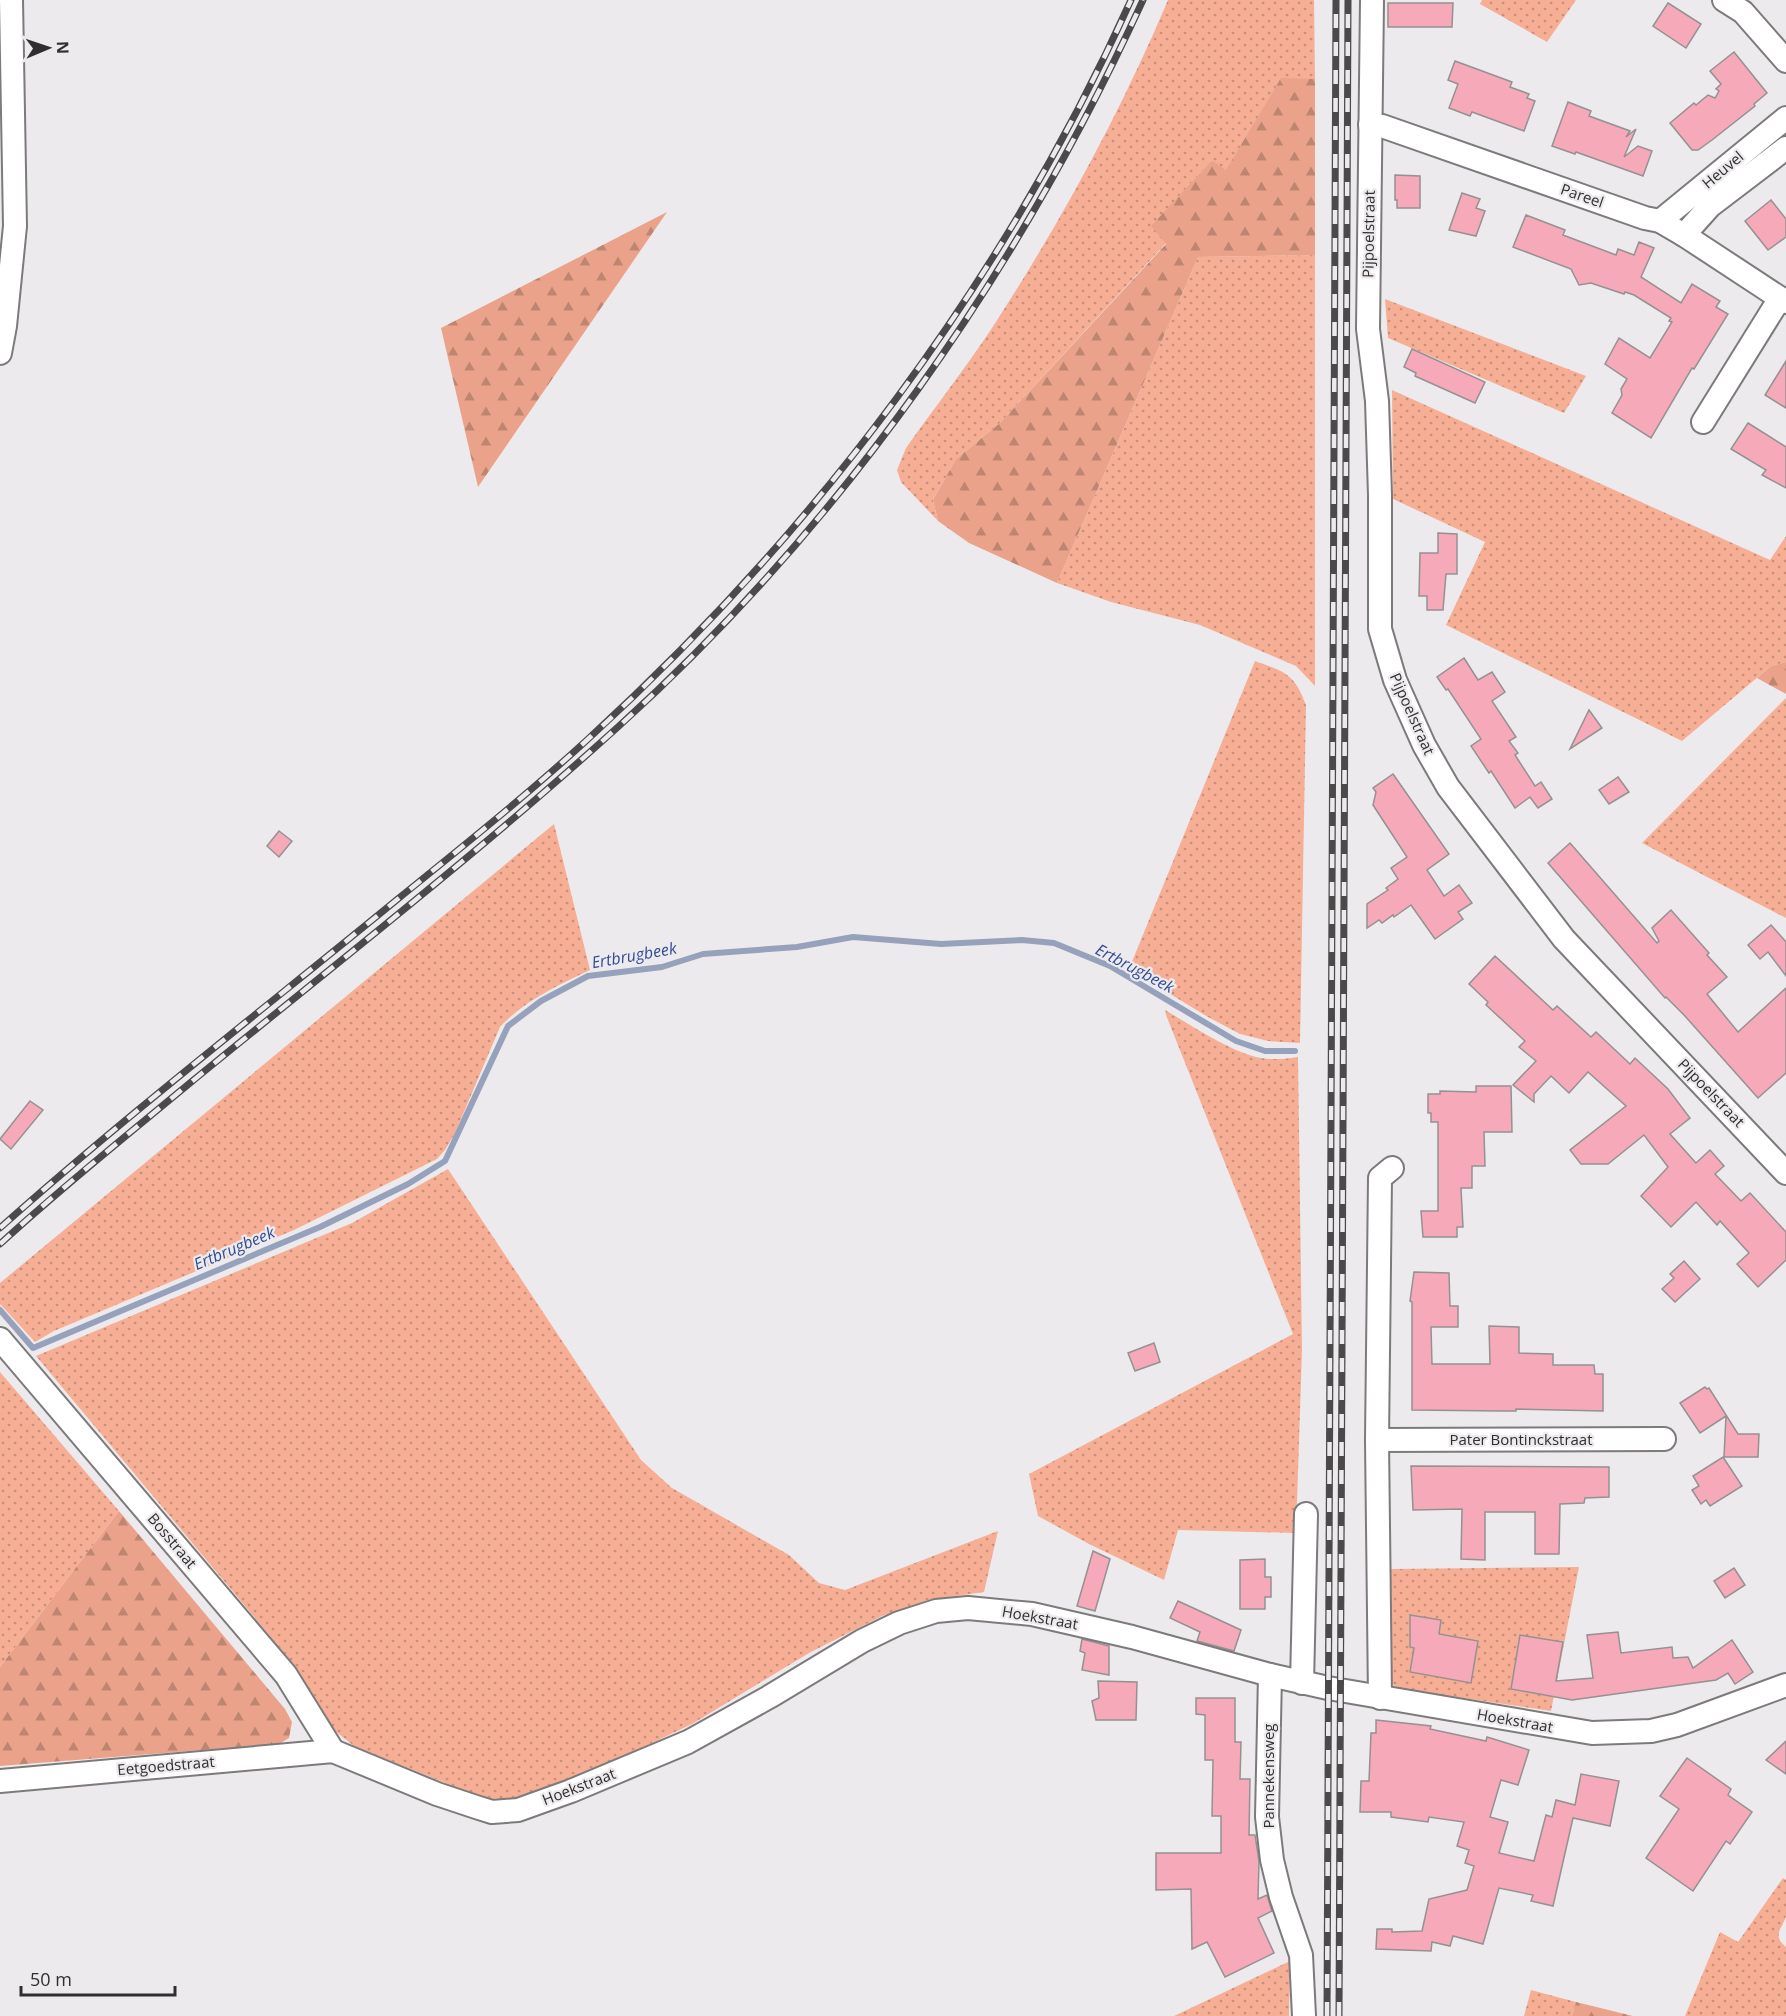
<svg xmlns="http://www.w3.org/2000/svg" width="1786" height="2016" font-family="'Open Sans',sans-serif">
  <defs>
    <pattern id="grass-dots" width="8" height="8" patternUnits="userSpaceOnUse" patternTransform="scale(1.5)"><rect width="8" height="8" fill="#f6af95"/><path d="M2 2h.1M6 6h.1" fill="none" stroke="#c88f7a" stroke-width="1.8" stroke-linecap="round"/></pattern>
    <pattern id="forest-firs" width="22" height="20" patternUnits="userSpaceOnUse" patternTransform="scale(1.5)"><rect width="22" height="20" fill="#eaa38a"/><path d="M5 1l3.5 6h-7zM16 11l3.5 6h-7z" fill="#be8571"/></pattern>
  </defs>
  <rect width="100%" height="100%" fill="#edeaed"/>
  <!-- grass -->
  <g fill="url(#grass-dots)">
    <path d="M1168,0h146l1,79h-34l-55,92 -14,-11 -60,66 14,17 -166,180 -44,36 -23,41 5,21 -37,-39 -4,-12 9,-22c31,-44 66,-88 95,-134 64,-100 121,-205 167,-314z"/>
    <polygon points="1482,0 1576,0 1547,42 1480,4"/>
    <polygon points="1315,255 1315,686 1296,666 1200,625 1111,602 1057,583 1198,257"/>
    <polygon points="1385,299 1586,376 1564,413 1388,338"/>
    <polygon points="1392,390 1770,560 1786,536 1786,662 1771,666 1682,741 1446,625 1485,542 1393,499"/>
    <path d="M1255,661c30,11 39,12 51,44l-6,338 -32,-2 -28,-7 -32,-17 -79,-48z"/>
    <polygon points="1786,698 1786,918 1642,843"/>
    <path d="M554,824l36,146c-32,15 -66,31 -90,57l-45,106 -10,17 -8,9 -143,71 -240,101 -19,11 -35,-38v-21z"/>
    <path d="M1165,1010c26,15 67,43 96,48 13,2 25,1 37,-1l4,293 -6,183 -118,-3 -14,50 -75,-36 -51,-28 -9,-42 264,-140 -127,-319z"/>
    <polygon points="448,1169 641,1460 672,1488 789,1555 819,1583 845,1590 998,1531 984,1592 928,1600 882,1616 809,1653 692,1724 618,1759 545,1788 510,1800 490,1798 460,1789 354,1746 335,1731 290,1660 36,1356 352,1223"/>
    <polygon points="0,1372 119,1511 0,1667"/>
    <polygon points="1579,1567 1551,1711 1401,1689 1393,1685 1389,1677 1390,1569"/>
    <path d="M1783,1878l3,2c0,11 0,25 0,36 -3,12 -15,19 0,31v69h-101l35,-84 18,10z"/>
    <polygon points="1290,1961 1289,2016 1174,2016"/>
    <polygon points="1531,1990 1576,2002 1572,2016 1524,2016"/>
  </g>
  <!-- forest -->
  <g fill="url(#forest-firs)">
    <polygon points="1281,78 1315,79 1315,255 1198,257 1057,583 969,543 938,521 933,500 956,459 1000,423 1166,244 1151,226 1212,160 1226,170"/>
    <polygon points="667,212 478,487 441,328"/>
    <polygon points="1786,662 1786,694 1757,678 1771,666"/>
    <polygon points="119,1511 285,1709 292,1722 289,1738 279,1744 0,1766 0,1667"/>
    <polygon points="1576,2002 1633,2016 1572,2016"/>
  </g>
  <g fill="none" stroke-linecap="round" stroke-linejoin="round">
    <!-- stream -->
    <polyline stroke="#96a2bc" stroke-width="6" points="0,1310 33,1348 320,1227 408,1184 445,1161 508,1026 541,1001 588,976 662,967 703,954 797,947 853,937 941,944 1022,940 1054,943 1110,966 1236,1041 1265,1051 1295,1051"/>
  </g>
  <!-- building -->
  <g fill="#f6a9b8" stroke="#959192" stroke-width="1.5">
    <polygon points="1388,3 1453,3 1452,27 1388,27"/>
    <polygon points="1668,3 1701,24 1686,48 1653,26"/>
    <polygon points="1734,52 1767,93 1754,104 1755,106 1712,140 1698,150 1692,150 1670,123 1694,103 1696,105 1708,95 1715,98 1719,91 1716,89 1721,84 1710,71"/>
    <polygon points="1455,61 1512,82 1510,87 1529,94 1527,98 1535,101 1524,131 1472,112 1470,116 1449,108 1458,84 1448,80"/>
    <polygon points="1568,102 1591,111 1589,116 1630,131 1626,137 1636,129 1624,157 1638,146 1652,151 1643,176 1576,152 1575,154 1552,146"/>
    <polygon points="1395,175 1420,176 1420,208 1397,208 1397,200 1395,200"/>
    <polygon points="1462,193 1480,199 1476,208 1485,211 1476,236 1449,230"/>
    <polygon points="1771,200 1786,219 1786,237 1768,250 1745,221"/>
    <polygon points="1526,215 1565,230 1563,235 1616,255 1618,249 1634,255 1639,242 1654,248 1641,277 1681,303 1692,284 1720,301 1716,307 1728,314 1694,369 1692,368 1651,438 1612,413 1622,395 1621,389 1627,379 1605,364 1619,338 1650,358 1672,322 1669,321 1671,318 1634,295 1625,292 1624,294 1591,283 1579,285 1571,269 1513,247"/>
    <polygon points="1412,349 1485,382 1475,403 1415,376 1416,373 1404,367"/>
    <polygon points="1786,361 1786,408 1765,395"/>
    <polygon points="1748,423 1786,447 1786,488 1762,475 1766,470 1731,449"/>
    <polygon points="1438,533 1457,534 1457,574 1446,574 1443,610 1427,610 1427,596 1419,596 1420,553 1438,553"/>
    <polygon points="1464,658 1478,680 1492,672 1505,692 1492,701 1516,737 1509,741 1518,753 1515,755 1535,786 1541,782 1552,799 1538,808 1530,797 1515,808 1491,771 1489,773 1471,746 1481,739 1448,689 1446,690 1437,677"/>
    <polygon points="1589,710 1602,728 1570,749"/>
    <polygon points="1393,774 1449,854 1427,870 1444,896 1459,885 1472,903 1458,912 1463,919 1435,939 1411,905 1394,917 1393,915 1382,923 1379,920 1367,928 1367,904 1388,890 1386,888 1398,879 1391,868 1407,857 1373,805 1376,792 1373,788"/>
    <polygon points="1618,777 1629,792 1609,804 1599,790"/>
    <polygon points="279,831 292,841 279,857 267,846"/>
    <polygon points="1570,843 1657,943 1659,941 1652,928 1671,910 1709,953 1707,955 1727,977 1707,994 1738,1032 1786,988 1786,1073 1758,1098 1684,1015 1666,997 1665,998 1548,863"/>
    <polygon points="1771,925 1786,942 1786,976 1768,952 1760,959 1748,945"/>
    <polygon points="1495,956 1553,1010 1557,1006 1591,1037 1596,1032 1630,1064 1635,1058 1668,1089 1690,1118 1670,1134 1696,1163 1710,1150 1724,1166 1715,1174 1741,1201 1750,1193 1786,1232 1786,1260 1758,1287 1737,1264 1749,1253 1720,1221 1717,1225 1696,1202 1671,1227 1641,1196 1668,1167 1644,1135 1608,1164 1581,1164 1570,1150 1626,1106 1588,1072 1569,1093 1551,1076 1534,1094 1534,1102 1513,1085 1536,1061 1519,1047 1525,1041 1486,1005 1488,1002 1469,984"/>
    <polygon points="1476,1086 1511,1086 1512,1132 1484,1132 1485,1166 1472,1166 1472,1188 1461,1188 1463,1227 1457,1227 1457,1237 1423,1237 1421,1211 1438,1211 1438,1122 1431,1122 1431,1113 1428,1113 1428,1094 1440,1094 1440,1091 1476,1092"/>
    <polygon points="30,1101 43,1110 11,1149 0,1139"/>
    <polygon points="1684,1261 1700,1279 1675,1302 1662,1289 1674,1278 1670,1274"/>
    <polygon points="1414,1272 1449,1273 1450,1306 1458,1306 1458,1327 1431,1327 1432,1364 1490,1364 1489,1326 1519,1327 1519,1353 1553,1354 1553,1365 1594,1365 1595,1374 1603,1374 1603,1411 1516,1409 1516,1411 1502,1411 1412,1410 1412,1302 1410,1301"/>
    <polygon points="1154,1343 1160,1362 1135,1371 1128,1353"/>
    <polygon points="1705,1387 1707,1389 1709,1388 1738,1434 1759,1434 1758,1457 1724,1457 1726,1416 1700,1433 1680,1403"/>
    <polygon points="1723,1457 1742,1486 1710,1506 1706,1500 1701,1504 1692,1490 1699,1486 1693,1476"/>
    <polygon points="1411,1466 1609,1467 1609,1497 1585,1498 1584,1503 1560,1504 1559,1554 1535,1554 1535,1512 1485,1512 1485,1560 1461,1559 1462,1509 1413,1510"/>
    <polygon points="1093,1551 1110,1559 1095,1611 1077,1606"/>
    <polygon points="1265,1559 1265,1577 1271,1577 1271,1597 1265,1597 1265,1609 1240,1609 1240,1560"/>
    <polygon points="1734,1568 1745,1585 1725,1598 1714,1581"/>
    <polygon points="1178,1601 1241,1630 1234,1651 1197,1641 1200,1632 1170,1618"/>
    <polygon points="1410,1615 1441,1620 1439,1634 1478,1641 1471,1683 1410,1672 1414,1648 1410,1647"/>
    <polygon points="1618,1632 1621,1653 1672,1647 1673,1658 1688,1657 1693,1668 1732,1640 1753,1672 1735,1684 1728,1673 1716,1680 1572,1700 1511,1689 1520,1635 1563,1642 1556,1681 1593,1678 1587,1635"/>
    <polygon points="1082,1639 1109,1646 1109,1675 1082,1670 1085,1653 1080,1651"/>
    <polygon points="1098,1681 1137,1682 1136,1720 1096,1720 1092,1701 1099,1698"/>
    <polygon points="1196,1698 1235,1698 1235,1742 1241,1742 1240,1779 1250,1779 1249,1835 1255,1835 1259,1861 1258,1899 1267,1895 1272,1911 1258,1918 1274,1953 1225,1977 1207,1942 1192,1949 1191,1889 1156,1890 1156,1853 1221,1853 1221,1816 1212,1816 1213,1760 1205,1760 1205,1715 1196,1714"/>
    <polygon points="1376,1720 1431,1726 1430,1729 1486,1741 1487,1737 1529,1750 1518,1785 1501,1780 1490,1817 1508,1822 1499,1853 1534,1861 1546,1815 1552,1817 1556,1800 1575,1805 1581,1774 1619,1781 1610,1826 1573,1818 1553,1906 1531,1901 1533,1895 1499,1888 1483,1944 1453,1936 1450,1946 1432,1942 1431,1951 1376,1949 1377,1929 1392,1929 1392,1932 1422,1931 1429,1899 1467,1890 1474,1866 1465,1863 1469,1850 1457,1846 1464,1822 1429,1817 1428,1822 1391,1817 1391,1812 1360,1812 1361,1781 1369,1781 1371,1733 1376,1733"/>
    <polygon points="1786,1741 1786,1774 1766,1760"/>
    <polygon points="1687,1758 1731,1789 1728,1795 1752,1812 1730,1844 1726,1841 1693,1891 1646,1858 1679,1809 1660,1796"/>
  </g>
  <g fill="none" stroke-linecap="round" stroke-linejoin="round">
    <!-- street casing -->
    <g stroke="#7d7a7c" stroke-width="26">
      <g id="street">
        <polyline points="1372,0 1368,329 1377,401 1380,495 1380,629 1395,680 1424,745 1448,787 1564,939 1786,1173"/>
        <polyline points="1724,0 1743,12 1786,61"/>
        <polyline points="1370,125 1382,126 1645,218 1660,221 1684,235 1786,302"/>
        <polyline points="1660,221 1786,118"/>
        <polyline points="1684,235 1710,206 1786,148"/>
        <polyline points="0,353 5,326 15,226 11,0"/>
        <polyline points="1703,422 1780,298"/>
        <polyline points="0,1339 286,1675 333,1751"/>
        <polyline points="1377,1440 1664,1439"/>
        <polyline points="1270,1675 1267,1817 1272,1860 1281,1897 1301,1955 1304,2016"/>
        <polyline points="1302,1683 1306,1514"/>
        <polyline points="1380,1698 1377,1440 1380,1178 1392,1168"/>
        <polyline points="0,1781 333,1751 437,1794 476,1807 492,1812 518,1810 571,1791 688,1742 769,1697 862,1641 899,1623 936,1611 968,1608 1032,1614 1132,1637 1270,1675 1328,1688 1592,1733 1651,1731 1677,1725 1786,1685"/>
      </g>
    </g>
    <!-- street -->
    <use href="#street" stroke="#fff" stroke-width="22"/>
    <!-- rail casing -->
    <g stroke="#4b494a" stroke-width="7">
      <g id="rail">
        <path d="M0,1228c129,-115 265,-220 399,-330 63,-51 128,-103 188,-158 228,-208 417,-458 544,-740"/>
        <path d="M0,1244c61,-56 126,-108 190,-161 144,-118 291,-232 429,-357 223,-202 399,-453 524,-726"/>
        <polyline points="1327,2016 1336,0"/>
        <polyline points="1339,2016 1348,0"/>
      </g>
    </g>
    <!-- rail -->
    <use href="#rail" stroke="#edeaed" stroke-width="4.5" stroke-dasharray="14" stroke-linecap="butt"/>
  </g>
  <g text-anchor="middle" stroke-width="4.5" stroke-linejoin="round" paint-order="stroke">
    <!-- street labels -->
    <g font-size="15" fill="#302e2f" stroke="#edeaed">
      <text transform="translate(1723 170) rotate(-40)" y="5">Heuvel</text>
      <text transform="translate(1582 196) rotate(19)" y="5">Pareel</text>
      <text transform="translate(1369 234) rotate(-89)" y="5">Pijpoelstraat</text>
      <text transform="translate(1412 714) rotate(66)" y="5">Pijpoelstraat</text>
      <text transform="translate(1711 1093) rotate(46)" y="5">Pijpoelstraat</text>
      <text x="1521" y="1445">Pater Bontinckstraat</text>
      <text transform="translate(172 1541) rotate(50)" y="5">Bosstraat</text>
      <text transform="translate(1040 1618) rotate(10)" y="5">Hoekstraat</text>
      <text transform="translate(1515 1721) rotate(10)" y="5">Hoekstraat</text>
      <text transform="translate(166 1766) rotate(-5)" y="5">Eetgoedstraat</text>
      <text transform="translate(1269 1776) rotate(-90)" y="5">Pannekensweg</text>
      <text transform="translate(579 1787) rotate(-21)" y="5">Hoekstraat</text>
    </g>
    <!-- water labels -->
    <g font-size="16" font-style="italic" fill="#304b92" stroke="#edeaed">
      <text transform="translate(634 955) rotate(-10)" y="6">Ertbrugbeek</text>
      <text transform="translate(1135 968) rotate(28)" y="6">Ertbrugbeek</text>
      <text transform="translate(234 1248) rotate(-23)" y="6">Ertbrugbeek</text>
    </g>
  </g>
  <!-- north arrow -->
  <g transform="translate(48 48) rotate(88)" stroke="#edeaed" stroke-width="4.5" paint-order="stroke">
  <path d="M0-4.5L10 22L0 15L-10 22Z" fill="#302e2f"/>
  <text y="-9" font-size="16" font-weight="bold" text-anchor="middle" fill="#302e2f">N</text>
  </g>
  <!-- scale -->
  <path d="M21 1986v9h154v-9" fill="none" stroke="#302e2f" stroke-width="3"/>
  <text x="30" y="1986" font-size="18" fill="#302e2f" stroke="#edeaed" stroke-width="4.5" paint-order="stroke">50 m</text>
</svg>
